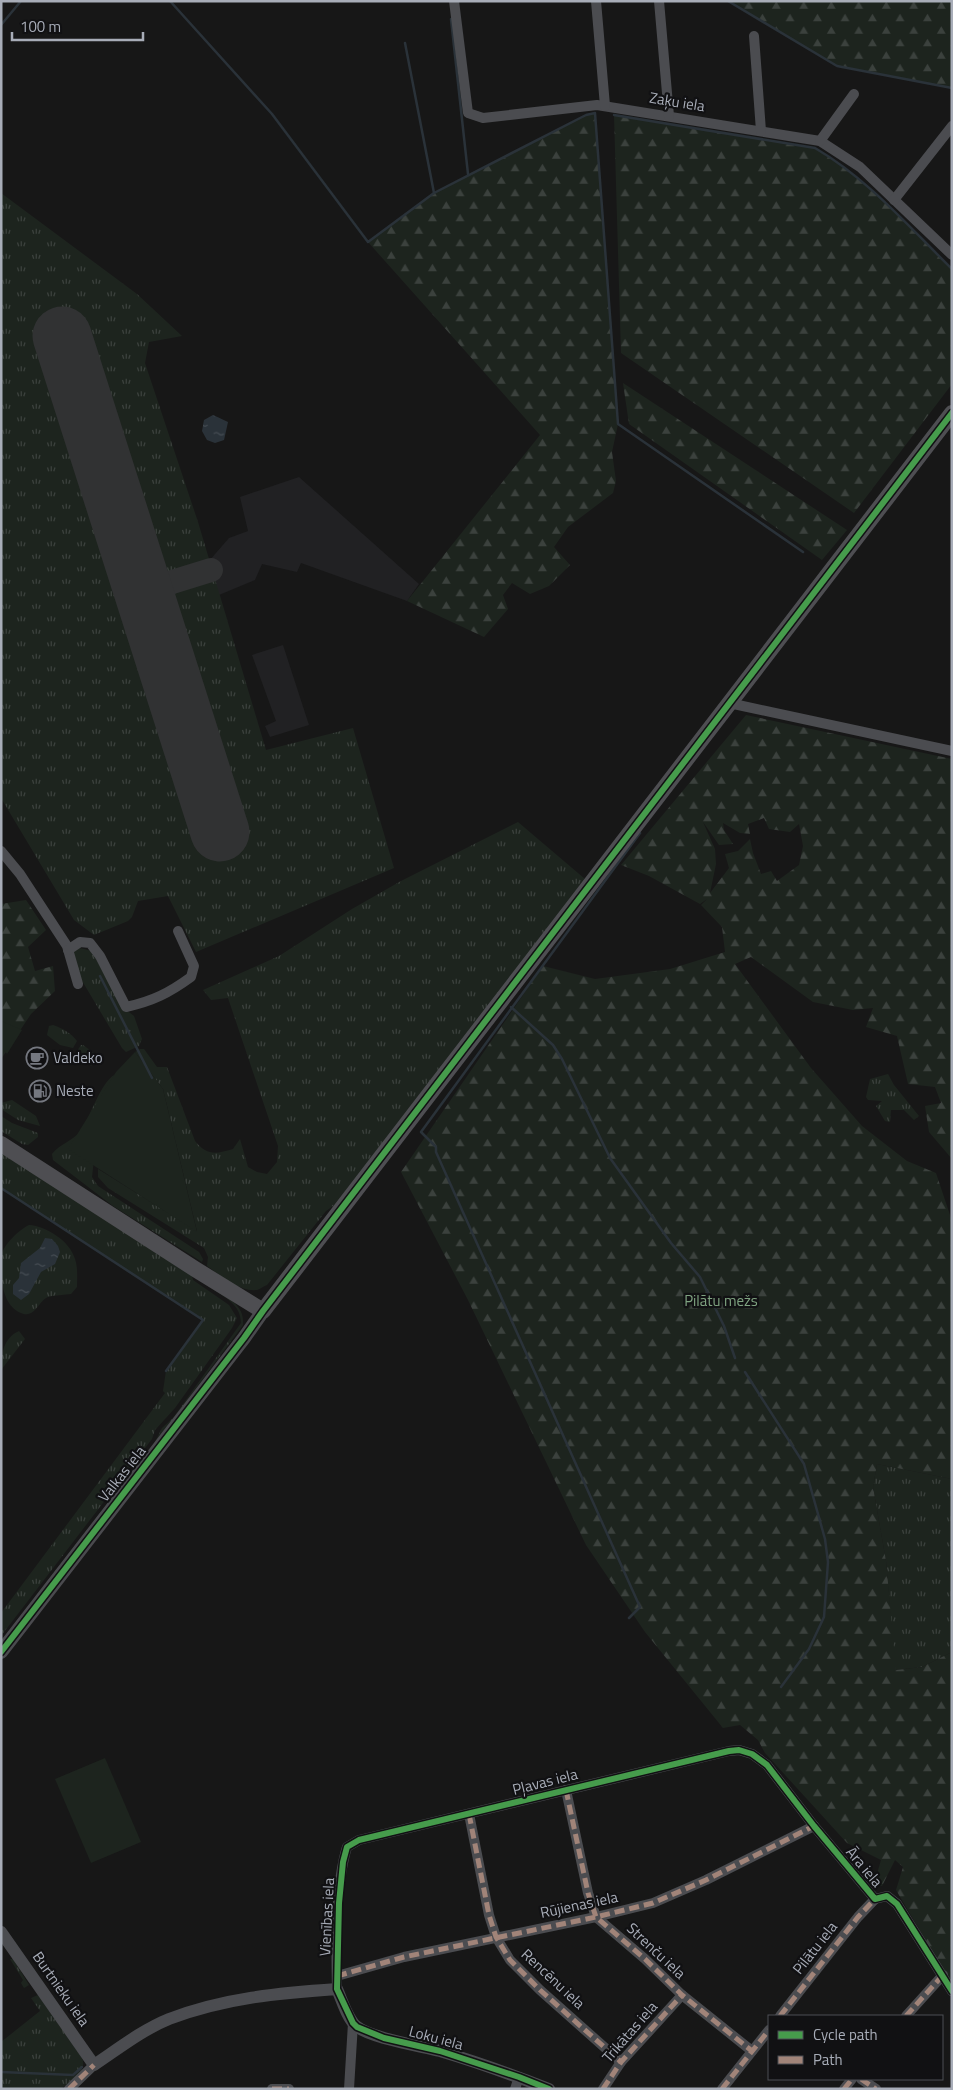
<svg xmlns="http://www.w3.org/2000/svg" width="953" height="2090" font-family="'Titillium Web',sans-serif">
  <defs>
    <pattern id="grass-tufts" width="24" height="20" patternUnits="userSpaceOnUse" patternTransform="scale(1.25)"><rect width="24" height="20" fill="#1d241e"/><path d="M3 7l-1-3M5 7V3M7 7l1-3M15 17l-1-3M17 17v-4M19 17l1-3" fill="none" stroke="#3b413d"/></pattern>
    <pattern id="forest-firs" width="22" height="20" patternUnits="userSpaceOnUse" patternTransform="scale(1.25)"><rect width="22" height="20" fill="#1d241e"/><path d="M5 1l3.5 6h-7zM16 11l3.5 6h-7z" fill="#3b413d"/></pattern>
    <pattern id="water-ripples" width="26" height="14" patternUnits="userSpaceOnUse" patternTransform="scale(1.25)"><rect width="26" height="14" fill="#2a3239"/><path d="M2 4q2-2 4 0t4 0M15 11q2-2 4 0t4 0" fill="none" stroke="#464d54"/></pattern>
  </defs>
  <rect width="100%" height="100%" fill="#171717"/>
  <!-- built -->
  <g fill="#212123">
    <polygon points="299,477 419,584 407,601 301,563 297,572 262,564 255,580 219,595 209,561 229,538 248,531 240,497"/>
    <polygon points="283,645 309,725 270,737 265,726 276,721 252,655"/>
  </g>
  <!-- grass -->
  <g fill="url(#grass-tufts)">
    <polygon points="1,193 137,294 182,336 149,342 145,363 198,522 266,750 353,728 394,868 196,952 168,896 138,901 132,917 128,921 94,935 74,920 1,798"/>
    <path d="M518,822l67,57 -249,325 -10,7 -59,74c-3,1 -7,4 -10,5 -18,2 -37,-15 -50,-24l1,-9 -4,-9 -96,-60 -10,-11v-8l99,62 -34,-142 -28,-37 5,-3h4l13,18h10l28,74c12,15 21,13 38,8l7,-10 8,28 9,5 10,2 10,-12 1,-16 -50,-148 -17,2 -8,-10 76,-34 73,-47 49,-28z"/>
    <polygon points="80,948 92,951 121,1006 134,1016 142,1039 139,1046 126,1052 122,1048 78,974 72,956 75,951"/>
    <path d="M53,1025c9,3 18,8 24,16l-4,7 -13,-3 -13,-10 2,-9z"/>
    <polygon points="81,1045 83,1045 94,1053 94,1062 91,1066 75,1054"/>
    <polygon points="888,1074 894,1085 919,1116 914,1120 904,1110 891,1110 890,1122 885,1121 876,1106 882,1101 868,1100 866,1097 870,1079"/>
    <path d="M114,1075l-18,65 -4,37 6,9 101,66 4,7 -1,3 -89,-56 -60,-46 -1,-6c8,-10 20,-13 28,-22 11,-16 20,-48 34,-57z"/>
    <polygon points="12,1100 36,1116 40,1126 18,1120 1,1109 1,1103"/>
    <polygon points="1,1116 12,1123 38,1133 38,1137 28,1145 22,1144 1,1131"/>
    <polygon points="1,1152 192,1275 193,1280 229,1305 237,1318 232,1328 175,1408 155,1430 152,1439 1,1636 1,1613 165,1393 163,1391 166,1371 203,1320 1,1188"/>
    <path d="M29,1225c17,1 41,16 46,34 3,9 2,19 2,28l-6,7c-7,1 -16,1 -23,3 -10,4 -13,22 -27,16 -20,-8 -21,-39 -20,-57 3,-12 18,-26 28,-31z"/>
    <path d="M210,1287c16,10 35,17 33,38l-90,121 9,-18 11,-10 68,-95c0,-19 -17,-26 -31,-36z"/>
    <path d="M19,1331l6,8 -24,31c0,-15 2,-32 18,-39z"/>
    <polygon points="877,1464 952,1479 952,1652 922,1667 895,1670 886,1561 873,1487"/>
    <polygon points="10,1959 13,1959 29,1985 24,1988 21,1983 23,1980"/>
    <path d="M38,1995l44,63c6,13 -12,22 -21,31h-60v-47l39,-31 -9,-13z"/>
  </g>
  <!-- forest -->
  <g fill="url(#forest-firs)" fill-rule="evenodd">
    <polygon points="728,1 952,1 952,88 837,66"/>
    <polygon points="595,113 618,424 612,452 616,481 613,493 568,527 554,547 570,565 549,586 530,594 512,583 503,595 508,609 484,637 407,601 540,435 368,242 434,193 586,115"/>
    <path d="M614,115l201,33c53,31 93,78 137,121v115l-98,129 -233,-160z"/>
    <polygon points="623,383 847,530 822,560 629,424"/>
    <path d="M746,715l206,44v400l-23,-27 -4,-26 16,-3 -6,-16 -27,-3 -11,-48 -31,-9 7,-19 -20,2 -40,-8 -62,-45 -16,7 76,104 51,58 45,35 29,12 16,48v258l-75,-15 -4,23 13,74 10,109 26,-3 30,-15v333l-56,-95 7,-23 -8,-7 -13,26 -16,-3 11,-9 4,-14 -34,-17 -82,-90 -7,-13 -18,-15 -17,3 -78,-96 -59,-87 -118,-245 -67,-128 142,-206 52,13 75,-10 55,-17 -3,-25 -21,-22 6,-6 -7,5 -51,-28 -28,-11zM764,818l5,11 21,3 9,-8 4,22 -4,19 -22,16 -6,-10 -10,3 -8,-21 -3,-14 -12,12 -13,3 4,14 -19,25 6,-29 -1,-15 -12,-27 16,23 14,-1 -9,-14 -1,-7 17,10 10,1 -2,-10z"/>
    <polygon points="26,900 46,930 28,947 35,971 53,966 55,991 31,1014 1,1059 1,904"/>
  </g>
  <!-- park -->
  <g fill="#1d241e">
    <polygon points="1,1021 22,1030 7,1054 1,1047"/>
    <polygon points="135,1052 163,1089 197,1232 68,1149 116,1072"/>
    <polygon points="105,1758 141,1842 91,1863 55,1779"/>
  </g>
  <!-- water -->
  <g fill="url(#water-ripples)">
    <polygon points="213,415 228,422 224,440 215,443 207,440 202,431 204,420"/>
    <polygon points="45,1238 52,1239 58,1246 60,1252 55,1264 41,1272 29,1294 21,1300 13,1294 13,1285 19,1278 21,1263 40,1248"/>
  </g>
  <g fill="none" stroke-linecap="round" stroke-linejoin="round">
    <!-- stream -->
    <g stroke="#2a3239" stroke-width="2.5">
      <polyline points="170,1 272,114 368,242 434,193 586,115 595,113 618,424 803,552"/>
      <polyline points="728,1 837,66 952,88"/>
      <polyline points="451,19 468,174"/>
      <polyline points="1,25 21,1"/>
      <polyline points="405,43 434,193"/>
      <path d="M614,115l201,33c53,31 93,78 137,121"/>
      <polyline points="100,976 152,1078"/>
      <polyline points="511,1007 553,1045 562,1059 610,1158 671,1243 700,1277 724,1326 735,1358"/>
      <polyline points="1,1188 203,1320 166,1371"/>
      <polyline points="745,1372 804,1464 825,1539 828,1562 824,1617 809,1649 781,1687"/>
      <polyline points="629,1618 640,1607 436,1152 436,1147 421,1132 640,833"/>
      <polyline points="1,2072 73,2075 82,2067"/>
    </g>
    <!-- taxiway -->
    <polyline stroke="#313233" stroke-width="24" points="143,591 211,570"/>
    <!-- runway -->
    <polyline stroke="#313233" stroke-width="59" points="62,336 220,832"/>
    <!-- minor -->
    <g stroke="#4b4c50" stroke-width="10">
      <polyline points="454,1 468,113 483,118 597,105 820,141 860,167 952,255"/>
      <polyline points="596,1 605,106"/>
      <polyline points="659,1 669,116"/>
      <polyline points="754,36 761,131"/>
      <polyline points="820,141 854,94"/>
      <polyline points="894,200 952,126"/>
      <polyline points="729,703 952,751"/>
      <polyline points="1,851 20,874 67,946 78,984"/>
      <path d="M68,950l12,-8 10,1 10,13 26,51c27,-6 43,-14 65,-30l3,-11 -16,-35"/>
      <polyline points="566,1790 588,1893 596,1917 645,1959 682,1995 752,2051"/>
      <polyline points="469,1814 489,1915 496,1937 510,1960 540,1990 621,2062"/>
      <polyline points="337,1976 404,1957 596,1917 653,1903 706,1880 814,1826"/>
      <path d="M337,1989c-1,-41 -2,-103 10,-142l12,-7 370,-89 10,-1 13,4 15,11 47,61 61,73 12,-3 10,8 55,87"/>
      <polyline points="780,2016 858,1917 875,1899"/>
      <polyline points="906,2016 943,1975"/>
      <polyline points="861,2079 876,2089"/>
      <polyline points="69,2089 94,2065"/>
      <polyline points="272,2089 289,2089"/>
      <polyline points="349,2089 353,2023"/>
      <polyline points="515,2089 519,2077"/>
      <polyline points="603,2089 621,2062 682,1995"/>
      <polyline points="722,2089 769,2030"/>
      <polyline points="844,2089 852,2079"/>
    </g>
    <!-- tertiary -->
    <path stroke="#4b4c50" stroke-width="12" d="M1,1932l93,133c24,-16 48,-35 75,-46 55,-21 110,-26 168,-30 5,11 10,29 19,37 14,12 65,20 84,25 37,11 73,24 109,38"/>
    <!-- secondary -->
    <polyline stroke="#4a4a4e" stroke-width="14" points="1,1652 244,1338 263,1311"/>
    <!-- trunk -->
    <polyline stroke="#4e4e52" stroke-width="16" points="1,1144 195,1269 263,1311 952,413"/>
    <!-- quiet -->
    <g stroke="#a18479" stroke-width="5" stroke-dasharray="10 5" stroke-linecap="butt">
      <polyline points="566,1790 588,1893 596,1917 645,1959 682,1995 752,2051"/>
      <polyline points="469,1814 489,1915 496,1937 510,1960 540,1990 621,2062"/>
      <polyline points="337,1976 404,1957 596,1917 653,1903 706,1880 814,1826"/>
      <polyline points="780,2016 858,1917 875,1899"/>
      <polyline points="906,2016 943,1975"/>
      <polyline points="861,2079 876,2089"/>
      <polyline points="69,2089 94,2065"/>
      <polyline points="272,2089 289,2089"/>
      <polyline points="603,2089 621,2062 682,1995"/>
      <polyline points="722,2089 769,2030"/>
      <polyline points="844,2089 852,2079"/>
    </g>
    <!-- cycleway casing -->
    <g stroke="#111113" stroke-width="9">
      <g id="cycleway">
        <polyline points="1,1652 244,1338 263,1311 952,413"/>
        <polyline points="549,2089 519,2077 440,2051 384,2038 357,2027 353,2023 337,1989 339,1903 343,1862 347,1847 359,1840 729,1751 739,1750 752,1754 767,1765 814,1826 875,1899 887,1896 897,1904 952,1991"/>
      </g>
    </g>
    <!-- cycleway -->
    <use href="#cycleway" stroke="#469c4c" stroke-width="6"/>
  </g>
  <!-- icons -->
  <defs>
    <g id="cafe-ring" transform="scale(1.125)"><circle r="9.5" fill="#111113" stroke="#757880" stroke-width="1.5"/><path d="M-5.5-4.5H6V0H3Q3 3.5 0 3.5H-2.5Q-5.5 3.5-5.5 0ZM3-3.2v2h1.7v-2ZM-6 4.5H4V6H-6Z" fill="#757880"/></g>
    <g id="fuel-ring" transform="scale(1.125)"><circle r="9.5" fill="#111113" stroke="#757880" stroke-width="1.5"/><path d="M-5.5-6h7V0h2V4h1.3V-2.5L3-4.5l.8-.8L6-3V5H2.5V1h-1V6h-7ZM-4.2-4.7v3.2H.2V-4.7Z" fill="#757880"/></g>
  </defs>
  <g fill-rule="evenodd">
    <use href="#cafe-ring" x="37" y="1058"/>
    <use href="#fuel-ring" x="40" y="1091"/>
  </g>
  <g text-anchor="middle" stroke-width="4.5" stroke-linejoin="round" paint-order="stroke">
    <!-- street labels -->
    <g font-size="15" fill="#a8adb8" stroke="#111113">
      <text transform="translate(677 102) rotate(9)" y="5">Zaķu iela</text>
      <text transform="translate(122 1474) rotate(-52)" y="5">Valkas iela</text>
      <text transform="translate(545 1782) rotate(-14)" y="5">Pļavas iela</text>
      <text transform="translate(864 1867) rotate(50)" y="5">Āra iela</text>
      <text transform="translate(579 1905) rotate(-12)" y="5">Rūjienas iela</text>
      <text transform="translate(327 1917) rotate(-87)" y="5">Vienības iela</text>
      <text transform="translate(815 1948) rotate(-52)" y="5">Pilātu iela</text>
      <text transform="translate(656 1951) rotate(43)" y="5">Strenču iela</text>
      <text transform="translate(553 1979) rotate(43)" y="5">Rencēnu iela</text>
      <text transform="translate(61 1989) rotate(55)" y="5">Burtnieku iela</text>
      <text transform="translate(630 2032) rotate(-49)" y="5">Trikātas iela</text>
      <text transform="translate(436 2038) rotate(15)" y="5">Loku iela</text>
    </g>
    <!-- poi labels -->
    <g font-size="15" fill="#a8adb8" stroke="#111113" text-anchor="start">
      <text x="53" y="1063">Valdeko</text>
      <text x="56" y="1096">Neste</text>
    </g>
    <!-- park labels -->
    <g font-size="15" fill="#7fa381" stroke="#111113">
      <text x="721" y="1306">Pilātu mežs</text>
    </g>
  </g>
  <!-- border -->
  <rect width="953" height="2090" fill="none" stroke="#a8adb8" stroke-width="5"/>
  <!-- legend -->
  <rect x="768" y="2015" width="175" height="65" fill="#111113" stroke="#4d4f55"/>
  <rect x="778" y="2031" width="25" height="8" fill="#469c4c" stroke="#4d4f55"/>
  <text x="813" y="2040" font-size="15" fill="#a8adb8">Cycle path</text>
  <rect x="778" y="2056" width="25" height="8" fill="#a18479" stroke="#4d4f55"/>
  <text x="813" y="2065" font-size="15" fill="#a8adb8">Path</text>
  <!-- scale -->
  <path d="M12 32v8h131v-8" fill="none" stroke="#a8adb8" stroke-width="2.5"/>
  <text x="20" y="32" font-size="15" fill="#a8adb8" stroke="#111113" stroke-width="4" paint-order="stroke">100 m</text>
</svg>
